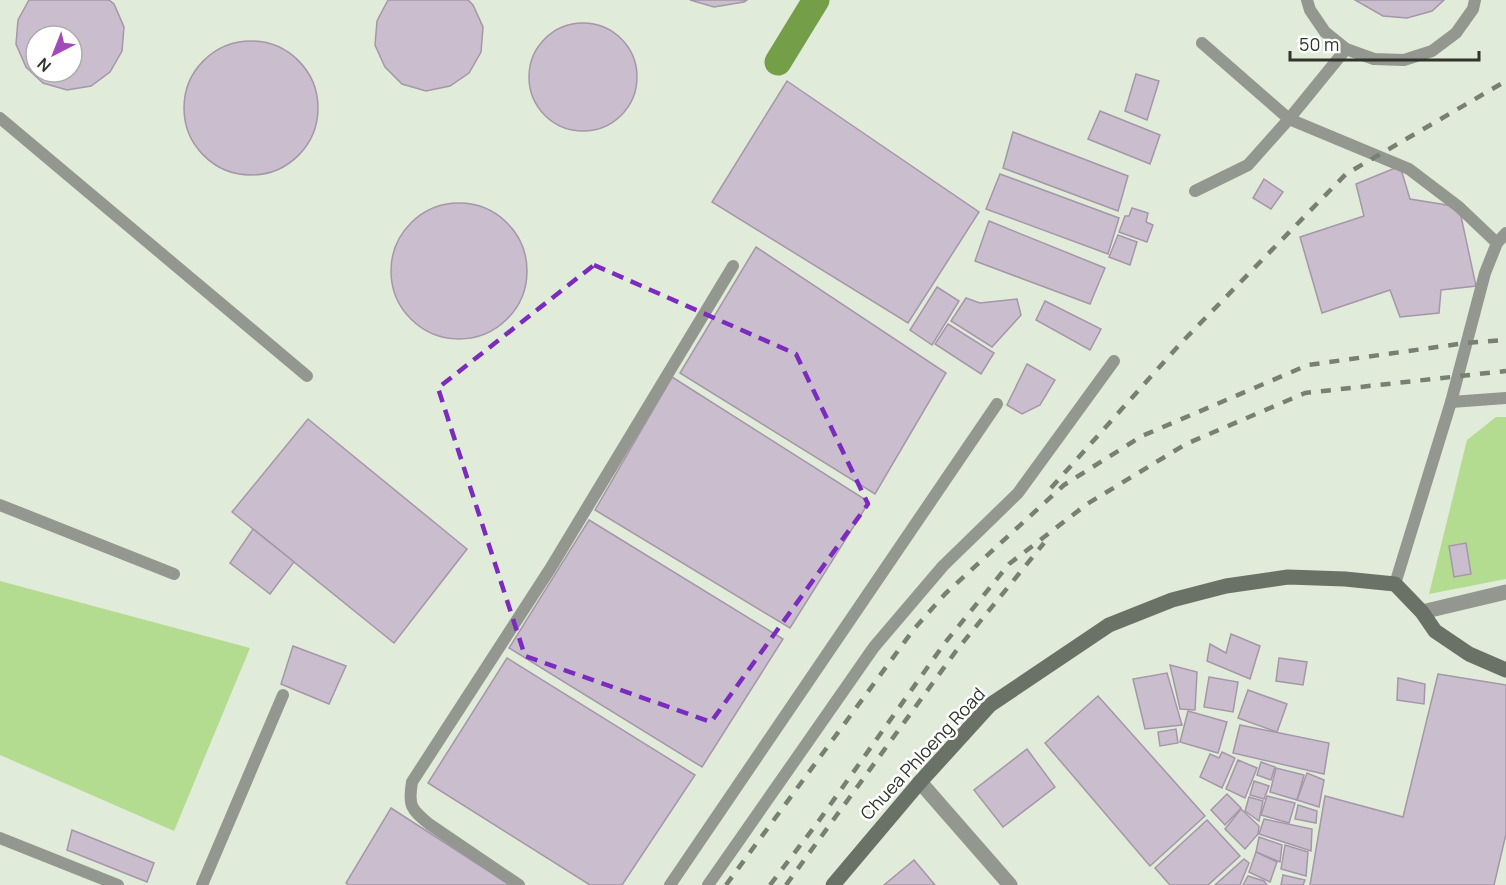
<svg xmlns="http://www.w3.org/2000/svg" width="1506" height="885" font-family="Manrope,sans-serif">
  <rect width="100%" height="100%" fill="#e1ebd9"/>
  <!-- green -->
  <g fill="#b4dc90">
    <polygon points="1496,417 1506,417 1506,579 1429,594 1467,440"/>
    <polygon points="0,581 250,648 174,831 0,755"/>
  </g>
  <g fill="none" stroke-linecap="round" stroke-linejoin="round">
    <!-- canal -->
    <polyline stroke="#749f48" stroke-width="27" points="778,62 816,0"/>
  </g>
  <!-- building -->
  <g fill="#cabdce" stroke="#a497a8" stroke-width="1.5" fill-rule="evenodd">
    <path d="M29,0h80l5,4 10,23 -2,24 -12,21 -19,14 -24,4 -24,-7 -17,-16 -10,-23 2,-24zM36,36h36v36h-36z"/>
    <polygon points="388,0 468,0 473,5 483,27 481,52 469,73 450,86 426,91 402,84 385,67 375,45 377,21"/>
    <polygon points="690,0 747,0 744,2 714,7"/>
    <polygon points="1355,0 1444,0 1432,11 1407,18 1383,16"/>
    <circle cx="583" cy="77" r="54"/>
    <circle cx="251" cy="108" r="67"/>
    <polygon points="1136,74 1159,81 1147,120 1125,111"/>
    <polygon points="787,81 979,212 908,323 712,202"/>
    <polygon points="1100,111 1160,135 1150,164 1088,139"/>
    <polygon points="1013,132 1128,176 1118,211 1003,168"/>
    <polygon points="1400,166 1410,199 1459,207 1476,286 1441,290 1439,313 1400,317 1390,290 1322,313 1300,237 1364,216 1356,184"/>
    <polygon points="1000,174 1119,218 1108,254 986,209"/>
    <polygon points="1264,179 1283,192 1271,209 1253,198"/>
    <circle cx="459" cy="271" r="68"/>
    <polygon points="1132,208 1148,213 1146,222 1153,225 1147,242 1119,232 1125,216 1129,216"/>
    <polygon points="989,221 1105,268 1090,304 975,261"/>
    <polygon points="1118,235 1137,242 1130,265 1109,257"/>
    <polygon points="756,247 946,373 875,494 680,373"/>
    <polygon points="937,287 959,301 932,345 910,330"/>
    <polygon points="966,298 980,303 1017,299 1021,315 992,347 951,321"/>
    <polygon points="1045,301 1101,329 1090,350 1036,320"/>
    <polygon points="948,324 994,353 981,374 935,344"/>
    <polygon points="1027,364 1055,380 1040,405 1022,414 1007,405"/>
    <polygon points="672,377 869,502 790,628 595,510"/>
    <polygon points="308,419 467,549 394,643 232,512"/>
    <polygon points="589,520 783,639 702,767 509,648"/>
    <polygon points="253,529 294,562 270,594 230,563"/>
    <polygon points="1466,543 1471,574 1454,577 1449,546"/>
    <polygon points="1231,634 1260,646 1250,679 1207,661 1210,644 1226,653"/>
    <polygon points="293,646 346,666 329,704 281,684"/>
    <polygon points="507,658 695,775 622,885 590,885 428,783"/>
    <polygon points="1279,658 1307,662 1303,685 1276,681"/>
    <polygon points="1170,665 1197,672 1195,710 1180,709"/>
    <polygon points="1167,673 1182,725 1145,729 1133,679"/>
    <polygon points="1438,674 1506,685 1506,834 1494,885 1310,885 1325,796 1403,817"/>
    <polygon points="1209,677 1238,682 1233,712 1204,707"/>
    <polygon points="1398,678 1425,684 1424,704 1397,700"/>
    <polygon points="1248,690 1287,704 1277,732 1238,718"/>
    <polygon points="1098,696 1205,816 1150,866 1045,743"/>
    <polygon points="1188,711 1227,722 1218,753 1180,742"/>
    <polygon points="1240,725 1329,743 1324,774 1233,753"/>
    <polygon points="1176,729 1178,743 1160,746 1158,732"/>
    <polygon points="1027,749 1055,787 1003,827 974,790"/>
    <polygon points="1222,752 1235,758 1222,788 1200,777 1210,754 1219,758"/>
    <polygon points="1238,760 1257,768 1245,798 1226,789"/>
    <polygon points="1261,762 1275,767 1271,780 1257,775"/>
    <polygon points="1276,768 1304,775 1297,800 1270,792"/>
    <polygon points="1307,773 1324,780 1319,807 1297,800"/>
    <polygon points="1254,781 1269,786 1264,799 1250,795"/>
    <polygon points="1227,794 1241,808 1225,825 1211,810"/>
    <polygon points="1267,796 1295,803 1289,823 1261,815"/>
    <polygon points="1249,797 1263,801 1259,821 1245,811"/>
    <polygon points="1298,805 1317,811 1316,823 1295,819"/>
    <polygon points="391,808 510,885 349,885 346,883"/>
    <polygon points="1241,809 1259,826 1258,834 1245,849 1225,829"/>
    <polygon points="1264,819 1312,829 1311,851 1259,834"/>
    <polygon points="1207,820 1240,856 1208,885 1170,885 1155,868"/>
    <polygon points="72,830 154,863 147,882 67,850"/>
    <polygon points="1259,837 1282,845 1280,862 1256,852"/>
    <polygon points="1285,845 1308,852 1306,876 1281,869"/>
    <polygon points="1256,852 1277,862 1270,882 1249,872"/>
    <polygon points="1244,859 1249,863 1240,885 1215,885"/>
    <polygon points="914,860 935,885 884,885"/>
    <polygon points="1283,875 1305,880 1303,885 1281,885"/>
    <polygon points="1248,876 1264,881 1267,885 1243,885"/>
  </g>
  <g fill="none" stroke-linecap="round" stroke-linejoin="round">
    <!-- lane -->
    <g stroke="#93978f" stroke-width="12">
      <polyline points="1307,0 1310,10 1325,32 1346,49 1374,59 1404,60 1432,51 1456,33 1473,9 1475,0"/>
      <polyline points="1202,43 1289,119 1346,49"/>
      <polyline points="0,118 307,376"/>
      <polyline points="1195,191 1248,165 1289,119 1409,169 1459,207 1497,243"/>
      <polyline points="1451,402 1506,398"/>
      <polyline points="0,505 174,574"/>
      <polyline points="1395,584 1451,402 1485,273 1497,243 1506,233"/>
      <polyline points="0,838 118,885"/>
      <polyline points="202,885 283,695"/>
      <path d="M519,885l-90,-61c-18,-15 -21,-18 -17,-42l138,-213 183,-303"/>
      <polyline points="670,885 997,404"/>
      <polyline points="708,885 874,647 943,566 1018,493 1114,361"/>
    </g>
    <!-- street -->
    <g stroke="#93978f" stroke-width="15">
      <polyline points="1422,612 1506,592"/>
      <polyline points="920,782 1010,885"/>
    </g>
    <!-- secondary -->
    <polyline stroke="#6a7166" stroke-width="15" points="833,885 920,782 990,705 1109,625 1172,600 1226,586 1288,577 1345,579 1395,584 1422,612 1435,631 1469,654 1506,670"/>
    <!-- rail -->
    <g stroke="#787f73" stroke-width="4.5" stroke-dasharray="10 10" stroke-linecap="butt">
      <polyline points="1051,488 1181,343 1346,174 1506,81"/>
      <polyline points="726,885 914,629 945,594 1064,485 1142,436 1308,365 1466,343 1506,340"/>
      <polyline points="770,885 818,822 944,644 1009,564 1087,504 1186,444 1305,393 1506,371"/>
      <polyline points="786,885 956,651 1044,543"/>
    </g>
  </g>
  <!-- marked area -->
  <path fill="none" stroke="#7b2cbf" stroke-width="4.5" stroke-dasharray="12 8" stroke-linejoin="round" d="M594,265l202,89 72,150 -157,218 -186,-66 -87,-268z"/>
  <g text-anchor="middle" stroke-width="5" stroke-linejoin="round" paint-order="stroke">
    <!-- street labels -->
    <g font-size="18" fill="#30342d" stroke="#fff">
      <text transform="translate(923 754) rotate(-47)" y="6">Chuea Phloeng Road</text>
    </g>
  </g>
  <!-- north arrow -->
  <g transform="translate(54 54) rotate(222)"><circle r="28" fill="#ffffff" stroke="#acaeab" stroke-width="1.5"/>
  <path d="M0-4.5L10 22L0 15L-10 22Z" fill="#a14bb8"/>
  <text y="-9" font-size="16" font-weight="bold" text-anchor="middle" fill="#30342d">N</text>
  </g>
  <!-- scale -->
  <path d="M1290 51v9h189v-9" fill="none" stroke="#30342d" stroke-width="3"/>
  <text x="1299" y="51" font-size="18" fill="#30342d" stroke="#ffffff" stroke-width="4.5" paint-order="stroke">50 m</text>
</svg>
